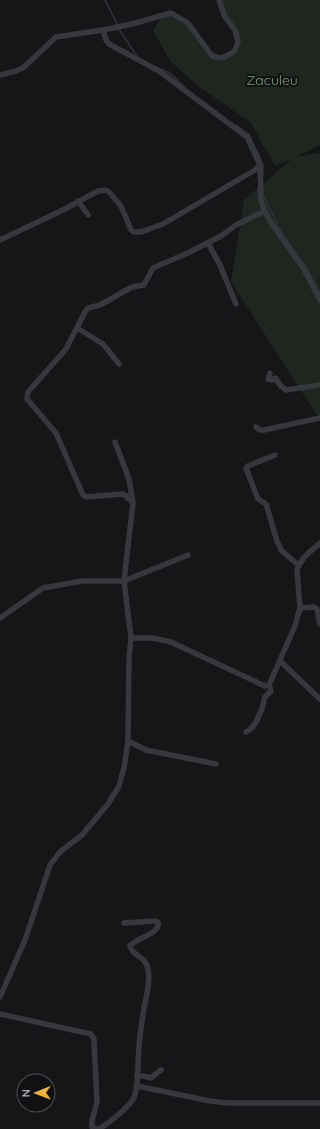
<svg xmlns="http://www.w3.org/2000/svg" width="320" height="1129" font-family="Quicksand,sans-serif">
  <rect width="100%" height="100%" fill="#161618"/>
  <!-- green -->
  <path fill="#1e261f" d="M219,0h101v145l-24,12 24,-4v267l-89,-138 13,-82 48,-41 -17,7 -25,-44 -49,-34 -30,-26 -18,-31 7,-12 11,-3 17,7 24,33c15,3 20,0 26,-15l-13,-24z"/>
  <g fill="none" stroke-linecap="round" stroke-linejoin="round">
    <!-- stream -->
    <g stroke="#2c353c" stroke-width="1.5">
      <polyline points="105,0 118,26"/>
      <polyline points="119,29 138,58"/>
      <polyline points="161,69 171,74 183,86"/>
      <polyline points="236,125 249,134 263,164 263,175"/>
      <polyline points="263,195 281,232 306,267 320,293"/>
    </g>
    <!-- street -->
    <g stroke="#37383d" stroke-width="5.5">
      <polyline points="103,30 106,40 109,44 159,71 247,137 260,165 261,201 265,211 270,221 305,271 320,300"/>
      <polyline points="0,75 16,71 23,68 56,37 103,30 132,24 171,13 188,23 212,56 222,58 234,52 238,42 235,30 225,17 219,0"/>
      <polyline points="78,201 88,215"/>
      <polyline points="0,240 63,210 98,191 105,190 108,191 121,206 131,230 134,232 141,232 163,224 255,170 260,165"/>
      <polyline points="208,243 220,265 236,304"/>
      <polyline points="77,328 103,344 119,364"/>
      <polyline points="270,373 268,379 272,380 275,378 281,386 286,390 320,385"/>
      <polyline points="256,427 260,430 264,430 320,418"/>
      <polyline points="275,455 248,466 246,468 258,499 266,504 277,541 281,550 298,565"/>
      <polyline points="133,503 126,496 122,494 86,497 83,495 56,433 27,399 28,392 66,349 85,312 88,308 100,305 132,287 144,285 153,268 190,252 221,236 236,225 265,211"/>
      <polyline points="300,608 314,607 317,609 320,624"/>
      <polyline points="0,618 43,588 82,581 124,581 188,555"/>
      <path d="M131,638h22l18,4 94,44 4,-1 26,-59 5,-18 -3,-38c4,-12 14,-19 23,-27"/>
      <polyline points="280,661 320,699"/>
      <polyline points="246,732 252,728 256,722 262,709 265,697 271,691 269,685"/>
      <polyline points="128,741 146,750 216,764"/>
      <polyline points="0,997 25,940 50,865 60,852 82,835 108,804 119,786 124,768 128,741 129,659 131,638 124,581 133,503 129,479 115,442"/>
      <polyline points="0,1014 91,1034 94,1039 97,1102 92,1120 92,1127 97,1129"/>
      <polyline points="137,1076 143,1076 151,1078 161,1070"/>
      <polyline points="137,1086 210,1101 227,1103 320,1103"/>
      <path d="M98,1129c8,-3 32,-23 35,-30 5,-8 4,-20 5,-30 0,-18 2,-36 5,-55 2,-14 8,-31 5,-45 -2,-13 -15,-12 -18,-23 5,-8 31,-12 28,-24l-3,-1 -31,2"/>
    </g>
  </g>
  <g text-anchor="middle" stroke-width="4" stroke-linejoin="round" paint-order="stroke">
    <!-- park labels -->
    <g font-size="14" fill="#7fa381" stroke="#111113">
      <text x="272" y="85">Zaculeu</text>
    </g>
  </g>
  <!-- north arrow -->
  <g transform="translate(36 1093) rotate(269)"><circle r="19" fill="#111113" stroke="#4d4f55"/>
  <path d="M0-3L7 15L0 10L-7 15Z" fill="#f2b134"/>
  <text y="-6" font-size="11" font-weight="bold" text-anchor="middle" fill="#a8adb8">N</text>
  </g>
</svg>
